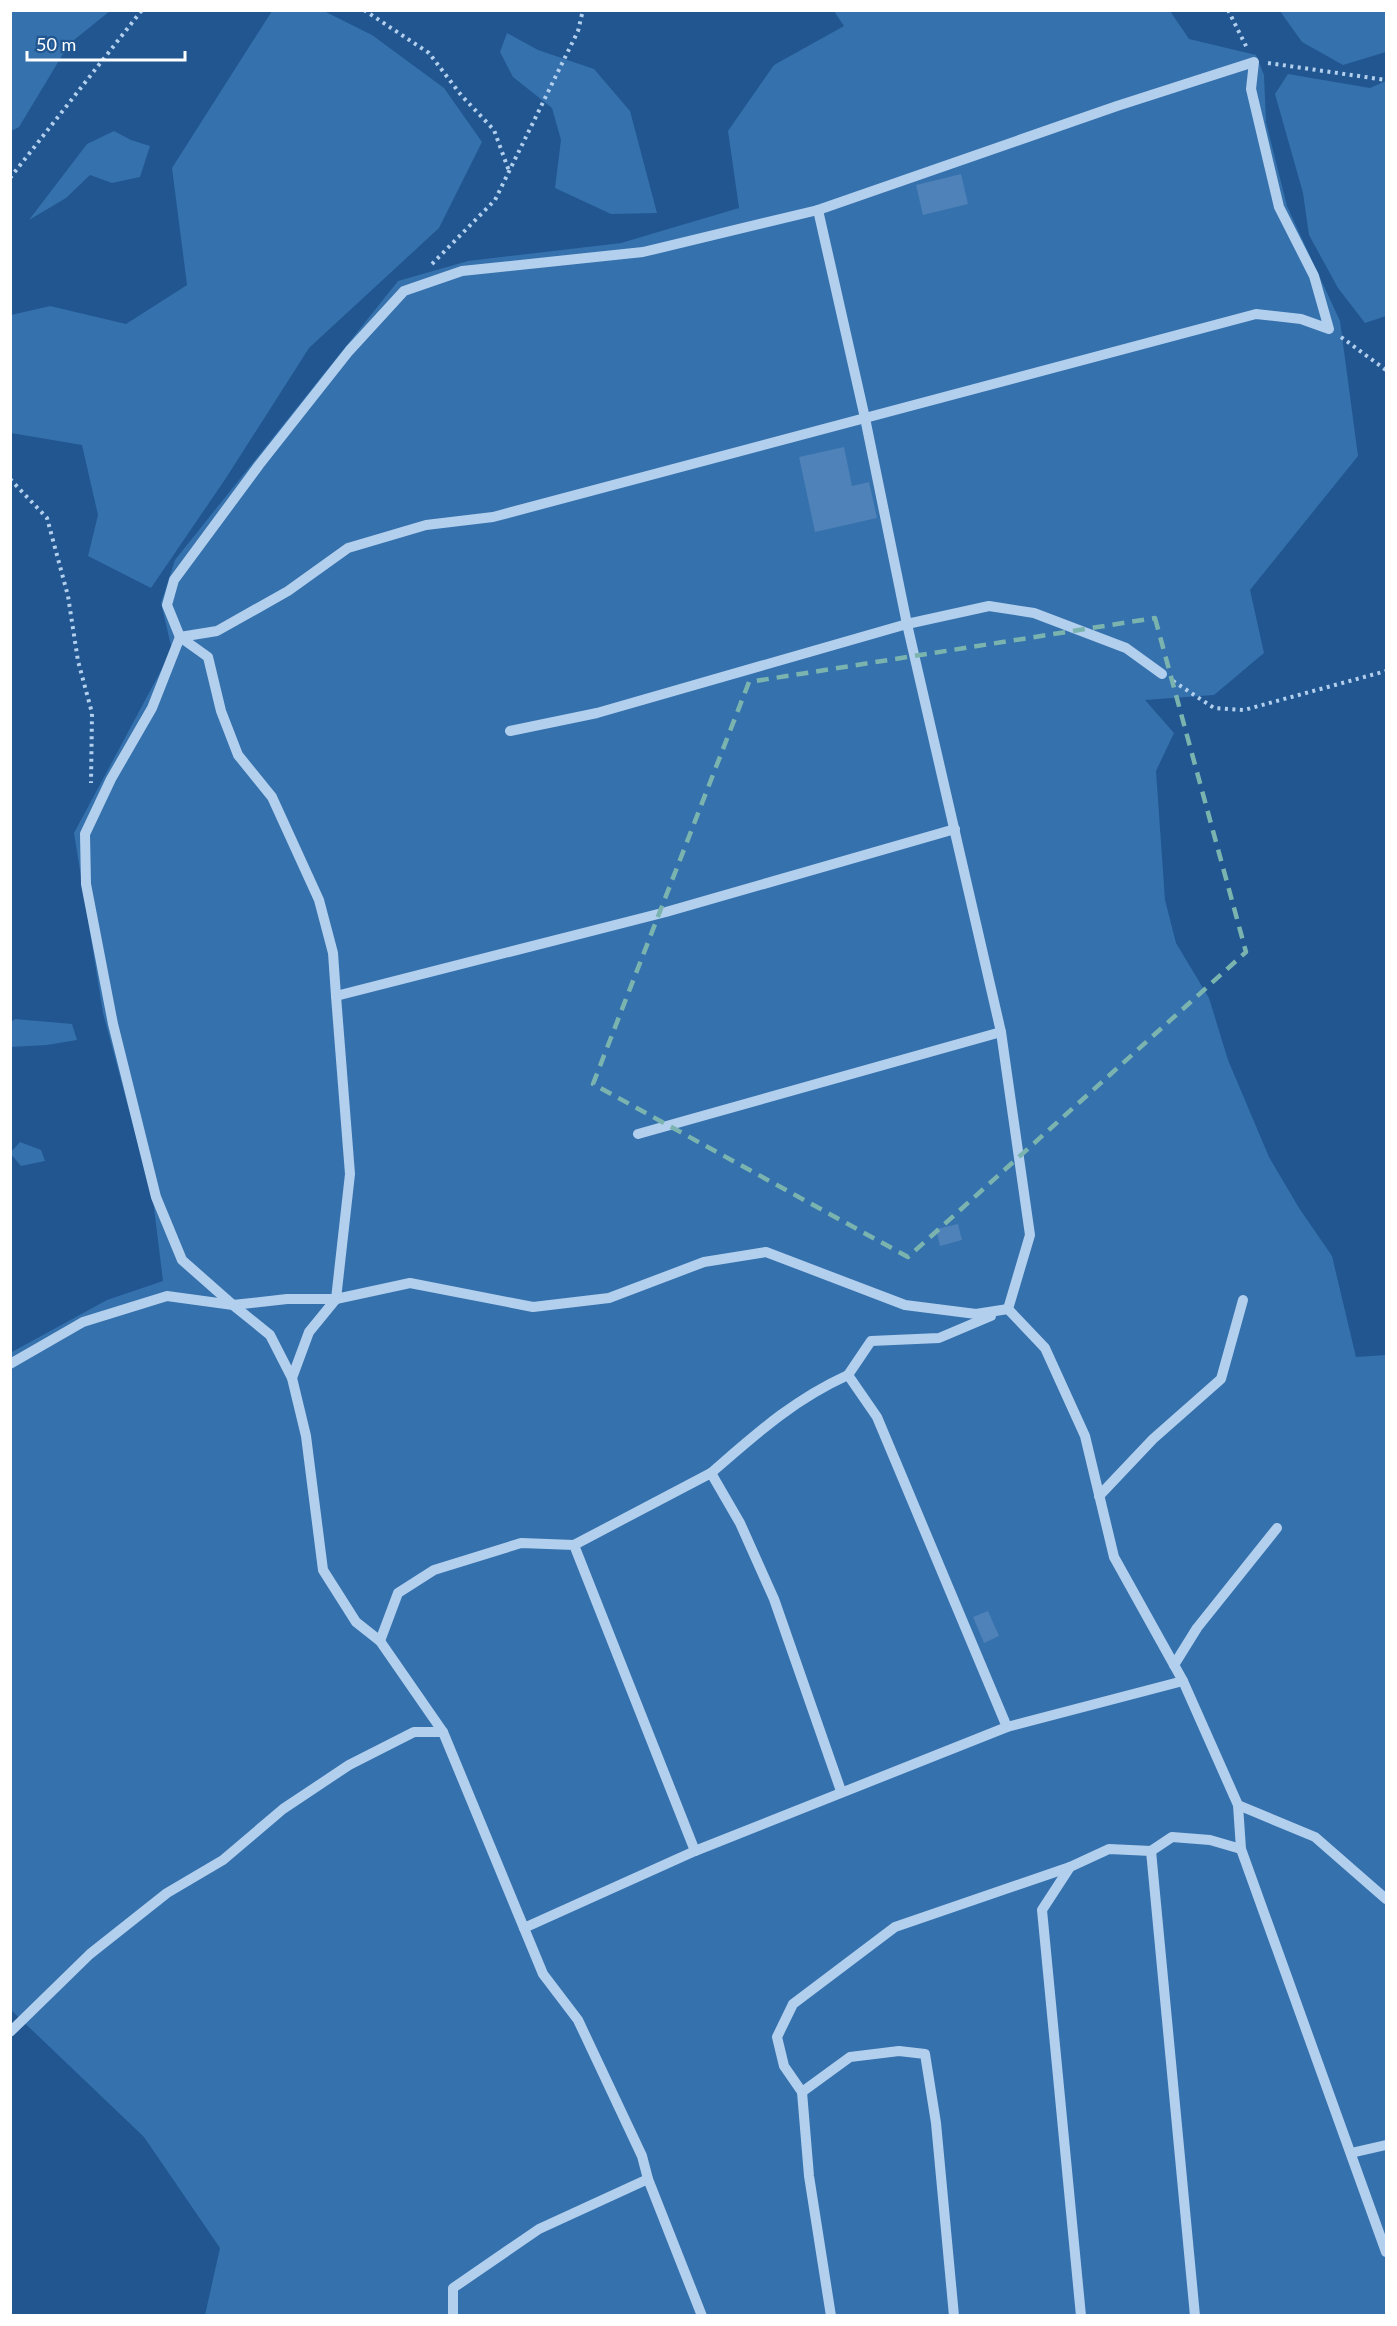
<svg xmlns="http://www.w3.org/2000/svg" width="1397" height="2326" font-family="Lato,sans-serif">
  <rect width="100%" height="100%" fill="#215690"/>
  <!-- green -->
  <g fill="#3571ad">
    <polygon points="11,10 110,11 69,44 19,127 11,131"/>
    <polygon points="272,11 324,11 372,35 444,88 482,142 439,228 309,348 226,478 151,588 88,556 98,515 82,445 11,433 11,315 50,306 126,324 187,285 172,168"/>
    <polygon points="834,11 1170,11 1189,39 1256,55 1264,75 1266,122 1287,206 1340,321 1358,456 1250,590 1264,653 1214,695 1145,700 1174,733 1156,771 1165,900 1176,943 1209,998 1228,1060 1269,1157 1299,1208 1332,1256 1356,1357 1386,1355 1386,2315 205,2315 220,2248 144,2137 11,2010 10,1353 107,1300 163,1281 153,1200 103,1013 74,833 172,650 161,603 175,560 398,281 468,261 621,243 739,208 728,131 774,65 844,26"/>
    <polygon points="1280,11 1386,11 1386,52 1343,65 1302,42"/>
    <polygon points="507,33 538,50 594,69 630,111 657,213 611,214 555,188 561,140 552,108 513,77 500,52"/>
    <polygon points="1288,74 1370,88 1386,81 1386,316 1365,323 1338,288 1309,235 1303,193 1275,94"/>
    <polygon points="114,131 131,140 150,146 140,177 112,183 90,175 66,198 29,220 87,144"/>
    <polygon points="15,1019 72,1024 77,1040 47,1045 11,1047 11,1022"/>
    <polygon points="20,1142 41,1150 45,1161 21,1166 10,1153"/>
  </g>
  <!-- building -->
  <g fill="#4e82b8">
    <polygon points="961,174 968,204 923,215 916,185"/>
    <polygon points="844,447 852,486 869,482 877,518 815,532 799,457"/>
    <polygon points="958,1224 962,1240 940,1246 936,1229"/>
    <polygon points="988,1611 999,1636 984,1643 973,1617"/>
  </g>
  <g fill="none" stroke-linecap="round" stroke-linejoin="round">
    <!-- path -->
    <g stroke="#b2cfed" stroke-width="4" stroke-dasharray="3 4.5" stroke-linecap="butt">
      <polyline points="364,10 429,53 461,95 494,130 509,171"/>
      <polyline points="1228,10 1248,50"/>
      <polyline points="1268,63 1386,80"/>
      <polyline points="10,178 142,10"/>
      <polyline points="432,264 495,200 578,31 583,10"/>
      <polyline points="1341,337 1386,370"/>
      <polyline points="10,479 47,518 68,596 78,661 92,713 91,783"/>
      <polyline points="1173,681 1214,708 1244,710 1386,671"/>
    </g>
    <!-- minor -->
    <g stroke="#b2cfed" stroke-width="10">
      <polygon points="1254,62 1251,89 1279,207 1314,276 1329,329 1301,319 1256,314 493,517 426,525 348,548 288,591 217,631 180,637 167,605 174,580 259,465 349,351 404,291 462,271 643,252 818,210 1117,106"/>
      <polyline points="818,210 865,418 907,624 1001,1032 1030,1235 1008,1309 1045,1348 1085,1436 1114,1557 1183,1681 1238,1805 1241,1849 1386,2252"/>
      <polyline points="510,731 597,713 907,624 989,606 1034,613 1126,648 1162,674"/>
      <polyline points="955,829 666,912 336,996 350,1174 336,1299 410,1283 533,1307 609,1298 704,1262 766,1252 905,1305 976,1314 1008,1309"/>
      <polyline points="638,1134 1001,1032"/>
      <polyline points="10,1364 83,1322 167,1296 233,1305 270,1335 292,1378 306,1436 323,1570 356,1622 380,1641 443,1732 543,1974 578,2020 642,2156 648,2179 702,2316"/>
      <polyline points="848,1375 871,1341 939,1338 991,1316"/>
      <polyline points="292,1378 309,1332 336,1299 287,1299 233,1305 182,1260 156,1197 113,1024 86,884 85,834 111,779 152,708 180,637 208,657 221,711 238,755 272,797 319,900 333,953 336,996"/>
      <path d="M711,1473c45,-39 82,-73 137,-98l29,42 130,310"/>
      <polyline points="1099,1496 1153,1439 1221,1379 1243,1300"/>
      <polyline points="574,1545 711,1473 740,1523 774,1599 841,1791"/>
      <polyline points="380,1641 398,1593 434,1570 521,1543 574,1545 695,1851"/>
      <polyline points="1174,1665 1197,1628 1277,1528"/>
      <polyline points="1238,1805 1315,1837 1386,1899"/>
      <polyline points="1151,1851 1195,2316"/>
      <polyline points="524,1928 695,1851 1007,1727 1183,1681"/>
      <polyline points="10,2032 90,1954 167,1893 223,1860 283,1809 349,1765 414,1732 443,1732"/>
      <polyline points="802,2092 850,2057 899,2051 925,2054 936,2123 954,2316"/>
      <polyline points="1351,2153 1386,2145"/>
      <polyline points="453,2316 453,2288 539,2229 648,2179"/>
      <polyline points="831,2316 809,2176 802,2092 784,2066 777,2037 793,2004 895,1927 1070,1867"/>
      <polyline points="1081,2316 1042,1910 1070,1867 1109,1849 1151,1851 1172,1837 1210,1840 1241,1849"/>
    </g>
  </g>
  <!-- marked area -->
  <path fill="none" stroke="#7bb4af" stroke-width="4.5" stroke-dasharray="12 8" stroke-linejoin="round" d="M1155,618l91,334 -338,305 -315,-173 156,-402z"/>
  <!-- border -->
  <rect width="1397" height="2326" fill="none" stroke="#ffffff" stroke-width="24"/>
  <!-- scale -->
  <path d="M27 51v9h158v-9" fill="none" stroke="#ffffff" stroke-width="3"/>
  <text x="36" y="51" font-size="18" fill="#ffffff" stroke="#215690" stroke-width="4.5" paint-order="stroke">50 m</text>
</svg>
